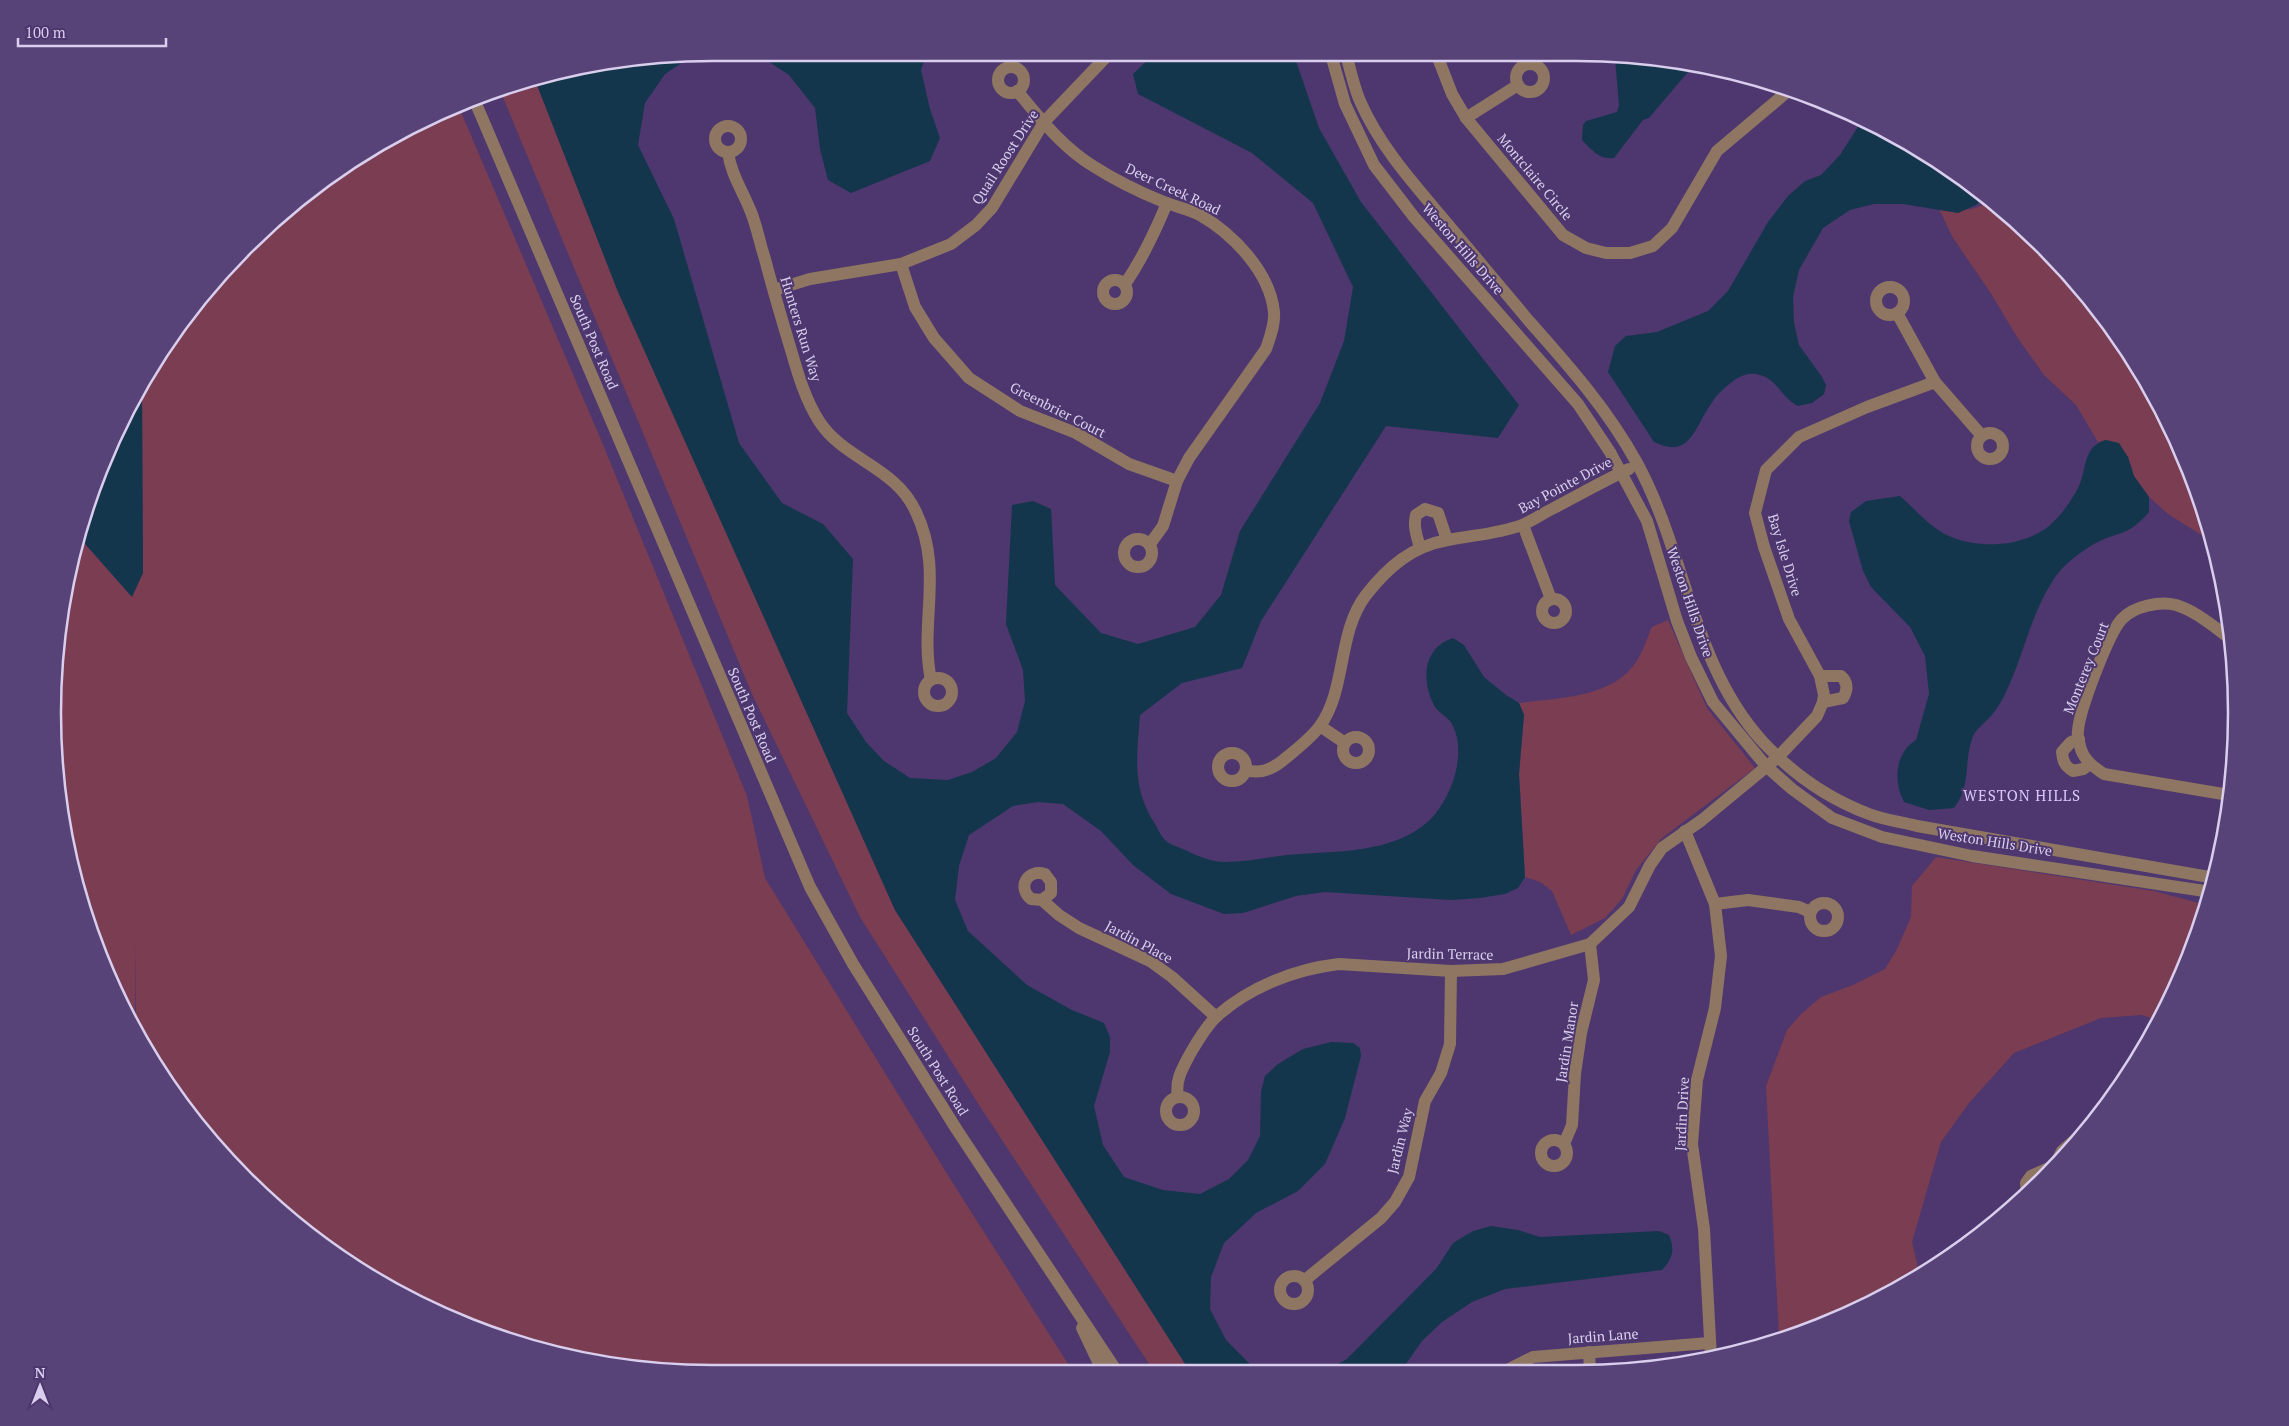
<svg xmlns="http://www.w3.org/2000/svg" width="2289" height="1426" font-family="'PT Serif',serif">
  <rect width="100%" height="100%" fill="#4d376e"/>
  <!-- green -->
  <g fill="#7b3d51">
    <polygon points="535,80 617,288 895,910 1189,1370 1153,1370 979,1105 860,917 752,694 499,88"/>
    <polygon points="458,105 604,447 747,796 765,878 954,1185 1072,1370 627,1368 461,1323 311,1237 246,1180 164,1080 136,1024 136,942 135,1021 87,925 58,799 53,713 58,627 79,537 131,596 143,573 142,391 164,346 246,246 311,189 421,121"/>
    <path d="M1990,200l82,77 76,106 53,117 10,41 -43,-27 -19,-17 -15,-21 -6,-19 -22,-17 -8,2 -22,-37 -32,-30 -27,-38 -27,-45 -37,-54 -15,-31c18,3 37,6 52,-7z"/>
    <path d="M1668,620l39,88 48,60 -93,70 -26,32 -14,29 -17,19 -34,17 -19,-44 -12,-9 -15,-5 -6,-103 5,-59 -5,-12c37,-5 94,-5 117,-41 7,-10 11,-24 16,-35z"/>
    <polygon points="1936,857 2154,891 2206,905 2169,1005 2159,1020 2141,1015 2101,1018 2014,1053 1969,1103 1941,1142 1912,1242 1920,1275 1906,1285 1779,1338 1766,1086 1787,1030 1801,1014 1821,997 1853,985 1885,969 1897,949 1911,917 1912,886"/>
  </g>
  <!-- water -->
  <g fill="#14364c">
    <path d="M627,58h62l-24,16 -20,29 -7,42 36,74 65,224 43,60 41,21 30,35 -6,154 19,29 18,19 26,17 38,2 24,-8 24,-14 21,-26 8,-31 -2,-31 -17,-46 6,-119 21,-4 18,8 4,76 46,48 37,11 57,-17 26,-32 19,-64 80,-128 24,-62 9,-54 -40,-84 -61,-50 -114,-59 -5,-20 17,-16h145l24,70 42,74 158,203 -21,33 -112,-12 -125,195 -19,47 -60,15 -42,32c-3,41 -9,72 15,109 3,5 6,12 10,16 5,5 14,7 20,10 13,6 26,12 40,12 25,0 50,-7 75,-8 42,-3 89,-2 124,-29 25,-19 44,-69 29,-99 -3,-8 -13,-12 -18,-19 -14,-25 -13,-59 18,-69l11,7 20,32 22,18 13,8 5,12 -5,59 6,103 -7,11 -13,6 -25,4 -29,2 -126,-8 -29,4 -53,17 -19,1 -53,-20 -38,-29 -32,-34 -38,-27 -25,-2 -25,4 -44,29 -10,31 -4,34 13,31 59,54 45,25 32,13 6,14v15l-16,54 9,39 21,32 39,13 37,4 29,-15 19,-19 12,-24 1,-44 4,-16 13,-12 25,-15 28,-7 22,1 7,5 1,8 -16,62 -20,46 -27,27 -42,22 -32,30 -13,34 -1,32 16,31 24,24 23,7 -84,-1 -294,-460 -277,-618 -83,-212z"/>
    <polygon points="763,58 925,58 921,70 930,109 940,138 930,161 851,193 828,180 820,149 815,108 789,75"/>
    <path d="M1615,58h47l31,8 -44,52 -6,2 -29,38c-15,2 -22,-8 -32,-18l1,-15 3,-4 31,-9 2,-7z"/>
    <path d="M1861,122l117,67 8,7 -10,9 -18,8 -55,-9h-29l-24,6 -27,18 -24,42 -6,27 1,26 5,22 23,32 4,8 -2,9 -12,9 -14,3c-17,-9 -20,-26 -38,-31 -10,-3 -19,0 -28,7 -8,6 -16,13 -21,22 -17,23 -20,56 -57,38l-46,-70 7,-26 11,-10 31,-4 51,-21 20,-20 40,-69 20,-26 17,-15 16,-6 19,-20z"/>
    <polygon points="142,391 143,573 132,597 79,537 87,501"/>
    <path d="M2106,440l13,3 9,14 6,19 15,21v15c-21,25 -31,19 -55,32 -15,9 -33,22 -42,38 -22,34 -29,76 -47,112 -3,7 -9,16 -14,22 -6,7 -14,12 -18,20 -10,26 -1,49 -19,72l-25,2 -25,-8c-11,-21 -9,-49 12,-62l13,-46 -4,-38 -15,-29 -39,-40 -8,-16 -14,-50 2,-9 15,-11 34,-5c15,13 26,27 43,37 31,17 78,15 106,-7 12,-10 23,-26 30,-40 8,-18 4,-40 27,-46z"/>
    <path d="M1491,1226l27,4 22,7 119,-6 10,4c6,15 4,23 -7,35l-157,19 -33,13 -30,20 -20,19 -21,30h-75l21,-12 89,-90 17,-26 20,-12z"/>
  </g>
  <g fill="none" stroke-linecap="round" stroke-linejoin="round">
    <!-- minor -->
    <g stroke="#8e7663" stroke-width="12">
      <polyline points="1332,58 1345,104 1374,165 1414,217 1578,404 1610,452 1647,521 1677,621 1691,657 1713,702 1766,766 1792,789 1832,818 1882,837 1972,856 2211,892"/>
      <path d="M1347,58c4,14 7,29 13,43 20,46 54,83 86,121 28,33 55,66 83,99 40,45 79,89 108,142 49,90 55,202 126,279 29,31 66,57 106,72 15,6 33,8 48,12l298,52"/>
      <polyline points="1438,58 1452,94 1466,118 1563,235 1586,248 1606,253 1630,253 1653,246 1672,228 1717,151 1787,92"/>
      <circle cx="1530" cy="78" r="14"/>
      <circle cx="1011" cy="80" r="13"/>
      <path d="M1017,91c24,28 44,55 76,75 22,14 46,26 71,36 12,5 25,7 36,13 33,19 70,57 74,97 1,13 -4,25 -8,37l-77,109 -12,23 -14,45 -13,18"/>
      <polyline points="474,99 810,887 853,964 957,1130 1116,1370"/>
      <polyline points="1466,118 1518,85"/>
      <circle cx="728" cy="139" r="13"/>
      <path d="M728,152c3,23 15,39 23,60 6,15 9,32 14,47 8,31 17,61 26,91 7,24 14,49 28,71 25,39 76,45 97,91 28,59 3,110 15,168"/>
      <polyline points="901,264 915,307 934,338 969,378 1020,411 1076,433 1129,464 1177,481"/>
      <circle cx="1115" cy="292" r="12"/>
      <path d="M1125,284c18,-26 30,-52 42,-81"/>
      <circle cx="1890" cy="301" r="14"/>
      <polyline points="774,290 810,279 901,264 951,244 976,225 992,208 1044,122 1105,58"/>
      <polyline points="1897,313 1935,382 1982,436"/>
      <circle cx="1990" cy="446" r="13"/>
      <polyline points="1523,525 1551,599"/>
      <circle cx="1138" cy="553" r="14"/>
      <path d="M1420,548c-3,-12 -7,-21 -4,-33l9,-6 13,4 9,27"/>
      <circle cx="1554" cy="611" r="12"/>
      <path d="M1820,676h21c7,6 7,14 2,22l-20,4"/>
      <circle cx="938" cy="692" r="14"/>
      <polyline points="1320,726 1345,743"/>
      <circle cx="1356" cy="750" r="13"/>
      <path d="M2079,739l-8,3 -9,10c1,10 3,14 11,19l10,-2 7,-5"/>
      <circle cx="1232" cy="767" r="14"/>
      <path d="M1247,770c15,5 29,-3 40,-13 11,-9 24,-19 33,-31 27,-38 17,-93 46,-131 22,-28 46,-49 82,-55 25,-5 50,-6 74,-15 10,-4 20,-11 30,-16 25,-13 51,-28 77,-40"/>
      <path d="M2229,795l-125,-21c-11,-7 -21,-15 -24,-28 -1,-4 -3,-11 -2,-15 1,-20 31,-99 44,-112 12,-13 38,-18 54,-14 20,6 38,22 55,34"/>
      <polyline points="1685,831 1715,904 1721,956 1715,1008 1697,1080 1692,1144 1704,1229 1711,1357"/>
      <path d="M1042,900l9,-7v-11l-6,-8c-18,-5 -28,13 -14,25l11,1 17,15 20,13 71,33 22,16 44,40"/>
      <circle cx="1824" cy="917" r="14"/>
      <polyline points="1715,904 1748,900 1799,907 1810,912"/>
      <circle cx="1180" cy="1111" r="14"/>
      <path d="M1178,1097c-3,-17 4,-28 12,-43 7,-12 16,-28 27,-38 33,-29 78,-47 122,-52l112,7 52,-2 87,-25 39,-37 21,-42 12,-17 40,-28 76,-63 39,-41 6,-14 1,-7 -4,-19 -31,-57 -25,-72 -9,-34 11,-43 33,-33 68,-30 68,-25"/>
      <circle cx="1554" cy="1153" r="13"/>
      <polyline points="1564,1144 1572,1125 1575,1074 1581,1033 1594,980 1590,944"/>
      <polyline points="2057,1161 2062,1151 2085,1131"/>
      <polyline points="2027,1194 2026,1183 2031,1176 2051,1167"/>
      <circle cx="1294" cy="1290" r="14"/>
      <polyline points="1305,1280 1381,1218 1395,1202 1409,1177 1425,1101 1441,1073 1450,1044 1451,971"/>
      <polyline points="1082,1328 1102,1370"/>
      <polyline points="1589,1352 1590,1372"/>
      <polyline points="1503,1372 1533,1357 1709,1343"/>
    </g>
  </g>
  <g text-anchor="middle" stroke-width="4" stroke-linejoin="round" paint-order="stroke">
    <!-- street labels -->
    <g font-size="14" fill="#d9ceee" stroke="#4d376e">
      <text transform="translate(1005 157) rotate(-57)" y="5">Quail Roost Drive</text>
      <text transform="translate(1535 177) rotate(50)" y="5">Montclaire Circle</text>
      <text transform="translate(1173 189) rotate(25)" y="5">Deer Creek Road</text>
      <text transform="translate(1463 249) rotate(49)" y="5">Weston Hills Drive</text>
      <text transform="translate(801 329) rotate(73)" y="5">Hunters Run Way</text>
      <text transform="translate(594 342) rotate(67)" y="5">South Post Road</text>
      <text transform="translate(1058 410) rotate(27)" y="5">Greenbrier Court</text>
      <text transform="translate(1565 485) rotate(-28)" y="5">Bay Pointe Drive</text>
      <text transform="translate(1785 555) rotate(73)" y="5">Bay Isle Drive</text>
      <text transform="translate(1690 602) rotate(71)" y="5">Weston Hills Drive</text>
      <text transform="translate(2086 668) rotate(-68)" y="5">Monterey Court</text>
      <text transform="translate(752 715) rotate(67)" y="5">South Post Road</text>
      <text transform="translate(1995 842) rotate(9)" y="5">Weston Hills Drive</text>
      <text transform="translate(1139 942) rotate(28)" y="5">Jardin Place</text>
      <text transform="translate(1450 954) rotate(1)" y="5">Jardin Terrace</text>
      <text transform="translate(1567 1042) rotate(-81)" y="5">Jardin Manor</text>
      <text transform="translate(938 1071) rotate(58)" y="5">South Post Road</text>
      <text transform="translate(1682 1114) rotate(-87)" y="5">Jardin Drive</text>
      <text transform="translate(1400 1141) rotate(-76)" y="5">Jardin Way</text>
      <text transform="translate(1603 1336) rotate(-4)" y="5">Jardin Lane</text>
    </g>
    <!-- neighbourhood labels -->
    <g font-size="15" letter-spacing="1" fill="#d9c7fa" stroke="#4d376e">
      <text x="2022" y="801">WESTON HILLS</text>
    </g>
  </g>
  <!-- crop -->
  <path d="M0 0H2289V1426H0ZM713 61H1576A652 652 0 0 1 2228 713V713A652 652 0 0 1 1576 1365H713A652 652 0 0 1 61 713V713A652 652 0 0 1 713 61Z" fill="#584378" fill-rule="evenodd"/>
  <path fill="none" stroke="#d9ceee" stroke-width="2.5" d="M713 61H1576A652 652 0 0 1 2228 713V713A652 652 0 0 1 1576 1365H713A652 652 0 0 1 61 713V713A652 652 0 0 1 713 61Z"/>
  <!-- north arrow -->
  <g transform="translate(40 1386)" stroke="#4d376e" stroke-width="4" paint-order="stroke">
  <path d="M0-4L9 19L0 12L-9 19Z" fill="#d9ceee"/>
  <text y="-8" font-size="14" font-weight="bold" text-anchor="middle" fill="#d9ceee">N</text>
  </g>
  <!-- scale -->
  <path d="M18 38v8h148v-8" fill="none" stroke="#d9ceee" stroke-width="2.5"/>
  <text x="25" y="38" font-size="15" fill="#d9ceee" stroke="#4d376e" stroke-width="4" paint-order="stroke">100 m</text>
</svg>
